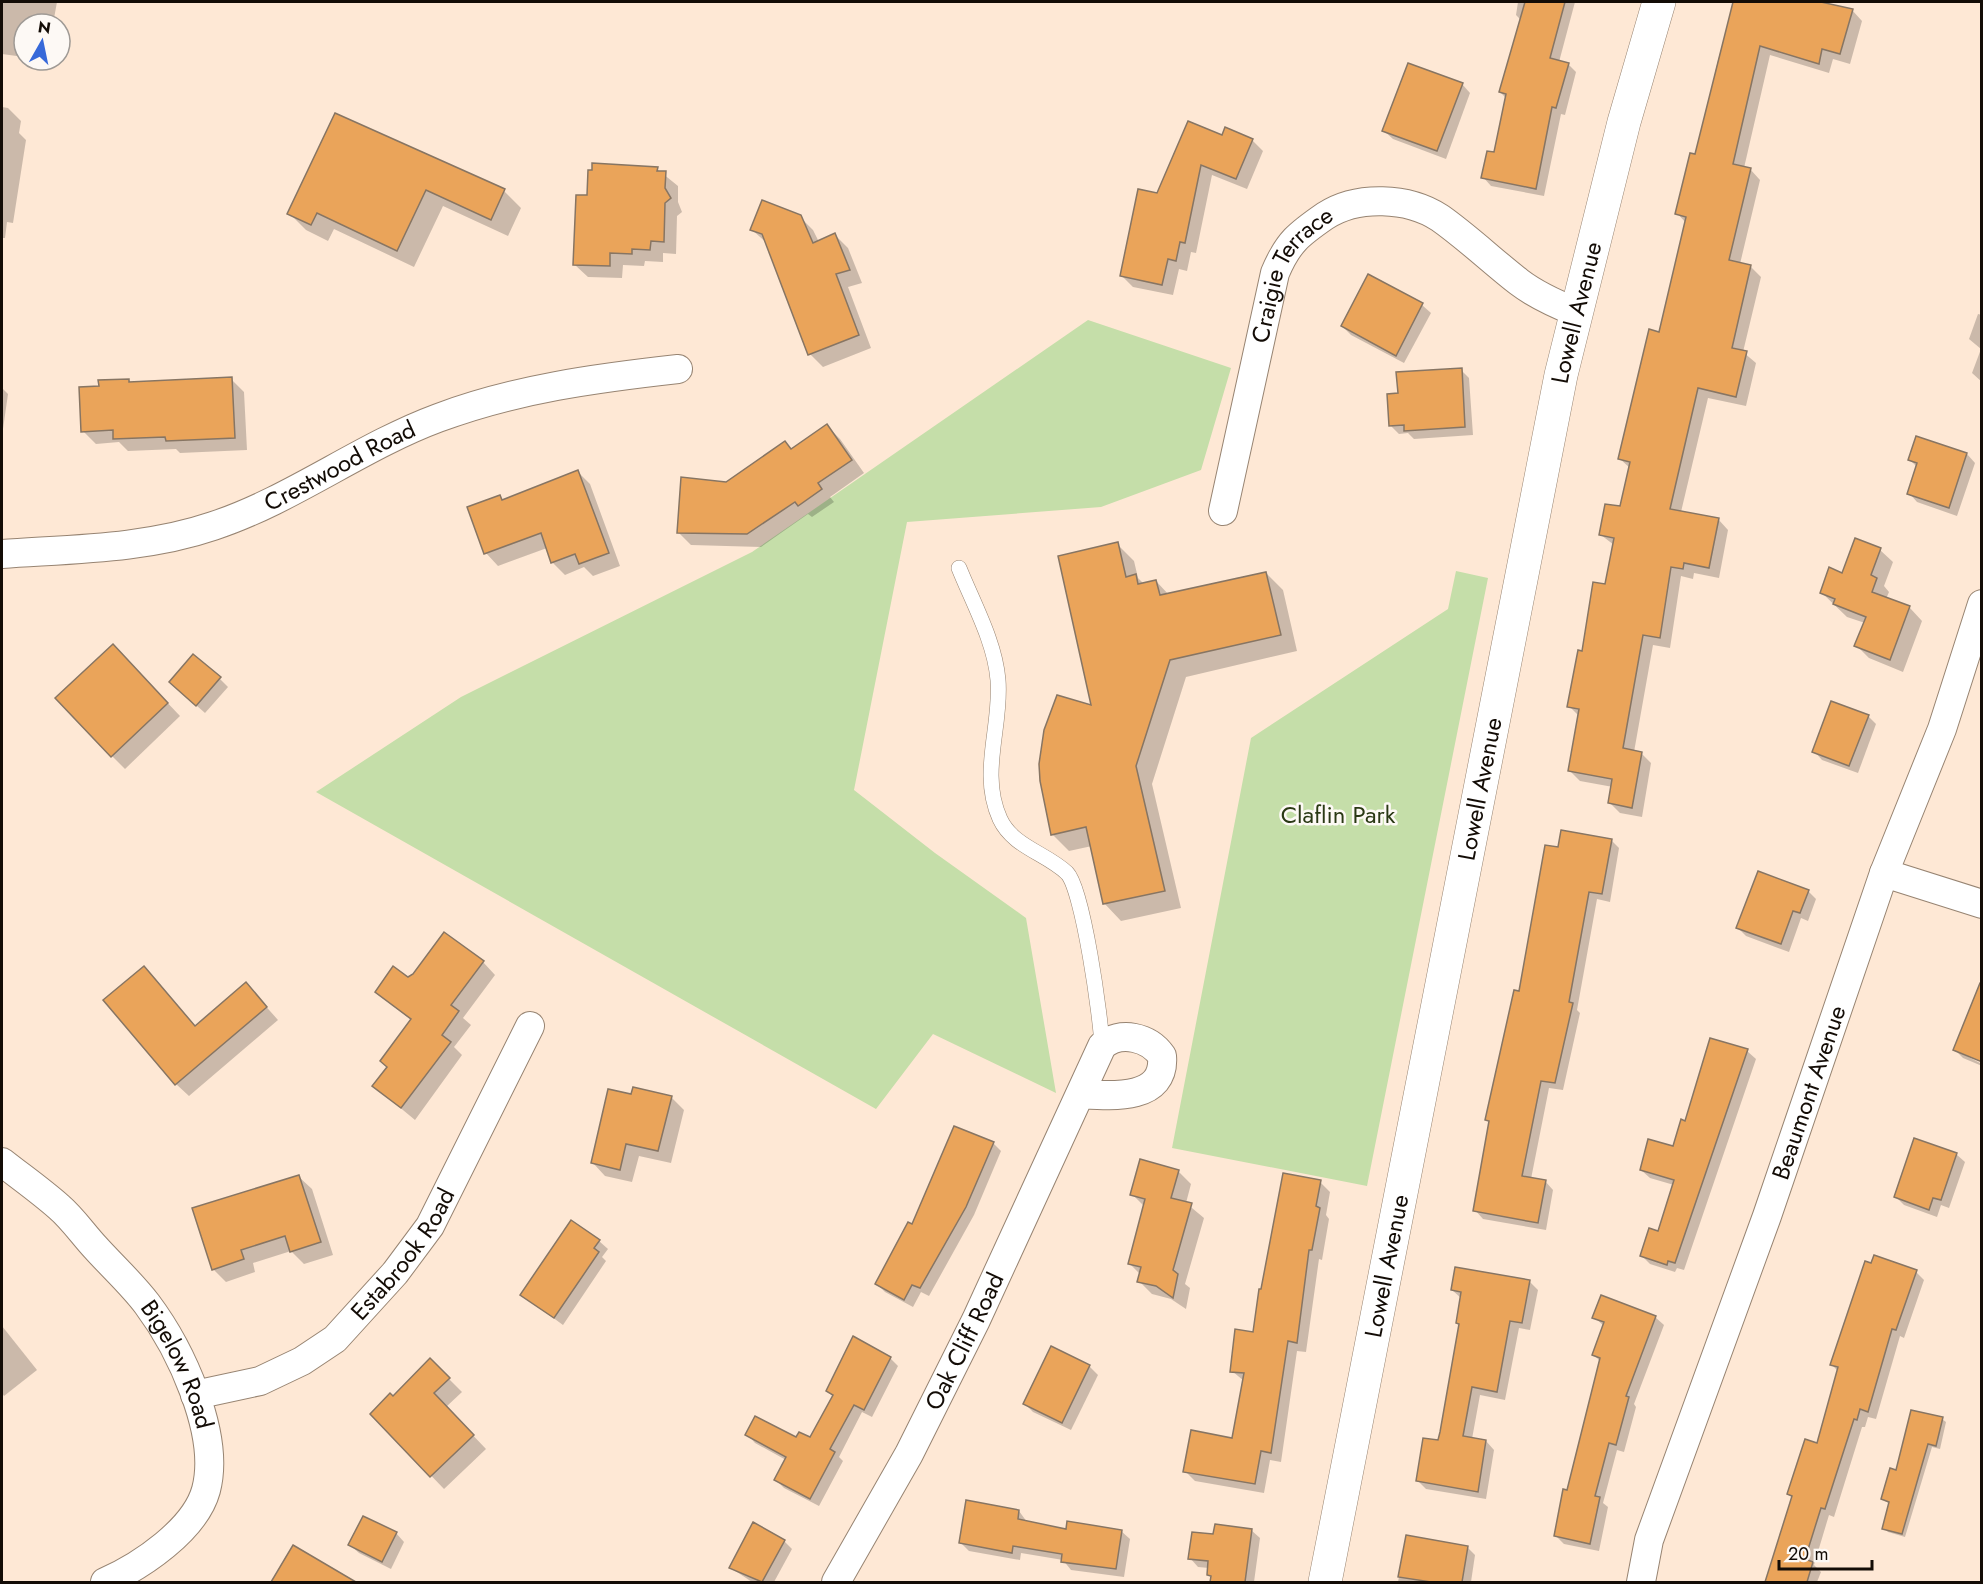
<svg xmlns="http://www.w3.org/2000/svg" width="1983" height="1584" font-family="Jost,sans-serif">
  <rect width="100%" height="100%" fill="#fee8d5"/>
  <!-- green -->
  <g fill="#c5dea9">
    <polygon points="1088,320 1231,368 1201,470 1101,507 907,522 854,790 935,853 1026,918 1056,1093 933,1034 876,1109 316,792 461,697 752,552"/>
    <polygon points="1456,571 1488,578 1367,1186 1172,1148 1251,738 1448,609"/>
  </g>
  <!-- shadow -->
  <g fill="#0003">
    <polygon points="2,2 57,2 53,24 24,24 24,57 2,54"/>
    <polygon points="1518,2 1575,2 1559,62 1568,64 1576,72 1565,115 1561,114 1544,196 1491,186 1483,177 1495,154 1506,98 1500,92 1521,20 1516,15"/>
    <polygon points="1734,2 1814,2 1852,10 1862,21 1850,64 1833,59 1829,73 1770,55 1744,168 1750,169 1760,180 1740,264 1751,267 1761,277 1743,352 1756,363 1746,406 1708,398 1681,512 1718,519 1728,530 1719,578 1694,573 1693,579 1681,576 1670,648 1653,645 1634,752 1641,753 1651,763 1642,817 1620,813 1610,803 1613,787 1580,781 1570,771 1579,716 1569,706 1583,653 1606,586 1614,545 1601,535 1621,508 1630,468 1620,459 1661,333 1686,223 1677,213 1696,156 1718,60"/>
    <polygon points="1462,84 1470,93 1446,159 1393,139 1384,131"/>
    <polygon points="2,107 8,108 21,121 19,133 26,140 13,223 7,222 5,238 2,238"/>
    <polygon points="1223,137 1252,140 1263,151 1247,189 1212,175 1196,253 1191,252 1187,271 1179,269 1173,295 1133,287 1122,276 1158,195"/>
    <polygon points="421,151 504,191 521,208 508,236 443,206 414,267 334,229 328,241 306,230 289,213"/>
    <polygon points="657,169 678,186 678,202 682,212 677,216 676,254 663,253 663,262 645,261 644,266 623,265 622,278 588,277 575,265 588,197"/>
    <polygon points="800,217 813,230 819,242 835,235 848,248 862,283 848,287 871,348 823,367 810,354 767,243 751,229"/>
    <polygon points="1369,276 1422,305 1431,313 1404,363 1351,335 1342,326"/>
    <polygon points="1978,314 1982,315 1982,382 1972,373 1981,349 1969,339"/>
    <polygon points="1461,370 1469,378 1473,435 1414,439 1408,433 1399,434 1390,425 1399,395"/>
    <polygon points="231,379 244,392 247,450 180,453 176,449 128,451 119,442 96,444 83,431 100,387 129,380 131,383"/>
    <polygon points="2,388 8,394 2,436"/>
    <polygon points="827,426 840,439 864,473 830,497 834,502 812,517 808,514 761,547 691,545 678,532 727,483 785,443 792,450"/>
    <polygon points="1967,454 1975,463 1957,516 1917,502 1909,493 1917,467 1909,459"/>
    <polygon points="578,472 590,484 620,566 593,576 584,567 565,575 552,562 547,548 498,566 486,553 500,497 504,501"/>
    <polygon points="1117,544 1134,561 1138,578 1144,584 1156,581 1169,595 1266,573 1283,590 1297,651 1186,677 1152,784 1181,908 1121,921 1104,903 1092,846 1069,851 1052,834 1093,707"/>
    <polygon points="1880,550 1893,562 1884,586 1889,592 1886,599 1910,608 1922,621 1903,672 1869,658 1856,645 1865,623 1847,617 1821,592"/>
    <polygon points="125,658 180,716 125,769 112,756"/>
    <polygon points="220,679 228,687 205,713 179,690"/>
    <polygon points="1868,716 1876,724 1858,773 1822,760 1814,751"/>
    <polygon points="1611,840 1619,848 1610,902 1597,899 1577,1010 1580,1013 1563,1090 1549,1088 1531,1179 1545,1181 1553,1190 1546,1230 1483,1219 1475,1210 1490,1123 1487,1120 1559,849"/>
    <polygon points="1808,891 1816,899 1808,921 1801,918 1789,952 1746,936 1738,928"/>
    <polygon points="483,962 495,975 463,1018 471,1025 454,1047 462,1055 415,1120 374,1086 388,1068 412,1021 377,992 408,979"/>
    <polygon points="156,980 196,1027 246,984 278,1020 189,1096 176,1084"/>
    <polygon points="1955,1050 1982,1064 1982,1066 1963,1058"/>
    <polygon points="1747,1051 1756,1059 1684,1270 1677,1268 1675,1272 1650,1264 1642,1256 1659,1233 1674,1185 1650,1178 1641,1170 1674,1148 1686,1123"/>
    <polygon points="632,1096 671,1097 684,1110 671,1163 639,1156 632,1182 605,1176 593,1163"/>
    <polygon points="993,1143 1001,1151 974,1215 929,1296 921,1292 913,1307 885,1292 877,1284 913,1226"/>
    <polygon points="1956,1154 1965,1162 1949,1208 1941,1205 1937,1217 1904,1205 1896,1197"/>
    <polygon points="1178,1171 1191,1184 1186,1203 1204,1218 1185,1284 1190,1288 1186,1309 1171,1299 1152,1294 1139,1281 1141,1275 1129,1263 1145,1207 1132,1194"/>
    <polygon points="299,1177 312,1189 333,1255 304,1264 291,1251 253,1263 255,1272 226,1282 213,1269"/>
    <polygon points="1320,1182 1330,1192 1326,1215 1329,1219 1322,1260 1319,1259 1306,1352 1297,1351 1281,1462 1270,1460 1264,1493 1195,1481 1185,1471 1233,1440 1244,1381 1232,1371 1255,1333"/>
    <polygon points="599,1241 608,1249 602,1257 606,1261 563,1325 522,1295"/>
    <polygon points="1916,1272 1924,1280 1904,1338 1900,1336 1876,1419 1868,1417 1865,1427 1862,1427 1834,1517 1829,1515 1814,1565 1821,1572 1817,1582 1767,1582 1793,1498 1789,1494 1818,1445 1838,1371 1831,1364"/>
    <polygon points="1529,1281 1538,1290 1530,1330 1519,1328 1505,1400 1480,1395 1472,1439 1486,1441 1494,1450 1486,1499 1426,1489 1418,1481 1439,1442 1460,1326 1457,1323 1461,1298 1452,1290"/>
    <polygon points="1594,1317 1655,1317 1664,1325 1634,1404 1636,1407 1624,1452 1617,1450 1603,1503 1608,1507 1599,1551 1564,1544 1555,1535 1601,1362 1594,1355 1604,1326"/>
    <polygon points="2,1326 37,1370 4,1396 2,1393"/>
    <polygon points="890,1358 898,1366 872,1417 862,1412 839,1457 843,1461 819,1506 784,1488 776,1480 786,1460 755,1443 747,1434 811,1439 834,1397 827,1391"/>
    <polygon points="430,1360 462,1392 446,1407 486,1449 444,1489 372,1414 393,1398"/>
    <polygon points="1089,1366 1098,1375 1071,1430 1033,1412 1024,1403"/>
    <polygon points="1942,1419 1946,1422 1940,1449 1932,1447 1905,1537 1888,1532 1884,1528 1890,1504 1882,1499"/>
    <polygon points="1019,1511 1027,1522 1067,1530 1121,1531 1130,1539 1124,1577 1071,1570 1063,1560 1021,1553 1020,1560 969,1551 960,1542"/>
    <polygon points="1251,1530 1260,1538 1254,1582 1212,1582 1209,1568 1198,1567 1190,1558 1214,1536"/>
    <polygon points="396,1533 404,1542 391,1569 359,1553 350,1545"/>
    <polygon points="1407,1536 1467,1547 1475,1555 1471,1582 1398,1582"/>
    <polygon points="784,1541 792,1549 774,1582 752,1582 731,1568"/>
    <polygon points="293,1548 353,1582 273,1582"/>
  </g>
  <!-- building -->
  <g fill="#eaa45a" stroke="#877563" stroke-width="1.5">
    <polygon points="1525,2 1565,2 1550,58 1569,63 1556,108 1552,107 1536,189 1481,178 1487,151 1494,152 1506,94 1499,92"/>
    <polygon points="1733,2 1821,2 1853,9 1840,54 1822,49 1819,64 1760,46 1733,164 1751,168 1729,260 1751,265 1732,348 1747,351 1736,397 1698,388 1670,509 1719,518 1709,568 1684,563 1683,569 1671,567 1660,638 1643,635 1623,748 1642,752 1632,808 1608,803 1612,779 1568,771 1579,709 1567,707 1578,650 1582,651 1593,582 1605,584 1614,538 1599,535 1605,504 1620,506 1630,462 1618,459 1649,329 1659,332 1686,217 1675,214 1690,153 1695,154"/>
    <polygon points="1408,63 1463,83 1437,151 1382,131"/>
    <polygon points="335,113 505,189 491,220 426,190 397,251 317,213 311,225 287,214"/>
    <polygon points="1188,121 1222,135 1225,127 1253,139 1236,179 1201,165 1185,243 1180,242 1176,261 1168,259 1162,285 1120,276 1138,189 1157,193"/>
    <polygon points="592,163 658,167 657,171 666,171 665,188 671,198 665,203 664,242 651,241 650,250 632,249 632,254 610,253 610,266 573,265 576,195 587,195 588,170 592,170"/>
    <polygon points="762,200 801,215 813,243 835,233 850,270 836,274 859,335 808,355 762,234 750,230"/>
    <polygon points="1368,274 1423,303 1396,356 1341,326"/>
    <polygon points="1462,368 1465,427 1404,431 1404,425 1389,426 1387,394 1398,393 1396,372"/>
    <polygon points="232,377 235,438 166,441 165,437 113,439 113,430 81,432 79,387 99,386 98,380 129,379 129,382"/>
    <polygon points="827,424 852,460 818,483 822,489 798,506 795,502 747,534 677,533 681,477 726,482 785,441 791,449"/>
    <polygon points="1916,436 1967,453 1949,508 1907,494 1917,463 1908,460"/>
    <polygon points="578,470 609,553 579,564 575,554 551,563 541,533 484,554 467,507 500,495 502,500"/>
    <polygon points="1855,538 1881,548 1871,575 1877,578 1872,592 1910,606 1890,660 1854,646 1866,617 1833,604 1835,599 1820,593 1829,567 1842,573"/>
    <polygon points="1118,542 1126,577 1136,574 1138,584 1156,580 1160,595 1266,572 1281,635 1170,660 1136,766 1165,891 1103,904 1086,827 1051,835 1040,781 1039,764 1044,730 1057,695 1091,705 1058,556"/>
    <polygon points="113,644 168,703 111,757 55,698"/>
    <polygon points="193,654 221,677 196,706 169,682"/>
    <polygon points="1831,701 1869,715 1849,766 1812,752"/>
    <polygon points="1561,830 1612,839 1602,894 1589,892 1569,1002 1573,1003 1555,1083 1541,1081 1522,1176 1546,1180 1538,1223 1473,1211 1489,1121 1485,1120 1514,990 1519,991 1545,845 1558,847"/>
    <polygon points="1758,871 1809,890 1800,913 1793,911 1781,944 1736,928"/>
    <polygon points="444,932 484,961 451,1005 459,1011 442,1035 451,1042 401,1108 372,1086 387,1067 380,1061 411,1019 375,992 393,966 408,977 413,974"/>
    <polygon points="144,966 195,1026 246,982 267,1007 175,1085 103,1000"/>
    <polygon points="1980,983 1982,983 1982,1062 1953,1050"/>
    <polygon points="1710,1038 1748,1049 1675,1263 1668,1261 1667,1265 1640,1256 1649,1228 1658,1231 1674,1180 1640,1170 1648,1139 1673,1146 1681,1119 1685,1121"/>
    <polygon points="633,1087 672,1096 658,1151 626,1144 620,1170 591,1163 608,1089 631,1094"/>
    <polygon points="954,1126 994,1142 966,1207 920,1288 912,1285 904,1300 875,1284 908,1222 912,1224"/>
    <polygon points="1914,1138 1957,1153 1941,1200 1933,1198 1929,1210 1894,1197"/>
    <polygon points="1140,1159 1179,1170 1171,1198 1192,1203 1173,1270 1178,1274 1173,1298 1156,1286 1137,1282 1141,1267 1128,1264 1145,1199 1130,1195"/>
    <polygon points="1283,1173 1321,1180 1316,1206 1320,1208 1312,1250 1309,1250 1297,1343 1288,1341 1271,1453 1261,1451 1255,1484 1183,1472 1191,1430 1232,1438 1244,1373 1230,1372 1235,1329 1253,1332 1259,1289 1261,1289"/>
    <polygon points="299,1175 321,1242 290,1252 285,1236 241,1250 244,1259 212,1270 192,1208"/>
    <polygon points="571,1220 600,1240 594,1248 599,1252 554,1318 520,1295"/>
    <polygon points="1874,1255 1917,1270 1896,1330 1892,1329 1868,1412 1860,1409 1857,1420 1854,1419 1825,1509 1821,1508 1805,1559 1813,1562 1807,1582 1765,1582 1792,1496 1787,1494 1805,1439 1817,1443 1838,1367 1830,1365 1865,1261 1871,1263"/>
    <polygon points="1455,1267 1530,1280 1522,1323 1510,1321 1497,1392 1472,1387 1463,1436 1486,1440 1478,1492 1416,1481 1423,1438 1438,1440 1440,1432 1459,1324 1456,1323 1461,1292 1451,1290"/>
    <polygon points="1601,1295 1656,1316 1626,1396 1629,1397 1616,1445 1609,1443 1595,1496 1600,1497 1590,1544 1554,1536 1563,1489 1567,1490 1600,1358 1592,1355 1604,1322 1592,1318"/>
    <polygon points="853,1336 891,1357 864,1410 854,1405 830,1449 835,1452 810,1499 774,1480 786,1457 745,1435 755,1416 796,1437 799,1432 810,1437 833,1395 826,1391"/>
    <polygon points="1051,1346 1090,1365 1062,1423 1023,1404"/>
    <polygon points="430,1358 450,1378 434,1393 474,1435 430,1477 370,1414 390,1393 393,1396"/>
    <polygon points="1911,1410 1943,1417 1936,1446 1928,1444 1902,1534 1882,1529 1889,1502 1881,1499 1890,1468 1896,1470"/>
    <polygon points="966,1500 1019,1510 1018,1519 1066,1529 1067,1521 1122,1530 1116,1569 1061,1562 1062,1554 1013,1546 1012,1553 959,1543"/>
    <polygon points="363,1516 397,1532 382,1562 348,1545"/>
    <polygon points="753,1522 785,1540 762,1582 729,1568"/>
    <polygon points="1215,1524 1252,1529 1245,1582 1210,1582 1211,1576 1207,1575 1208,1561 1188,1559 1192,1532 1213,1534"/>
    <polygon points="1406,1535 1468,1546 1462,1582 1431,1582 1398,1577"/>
    <polygon points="293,1545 356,1582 271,1582"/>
  </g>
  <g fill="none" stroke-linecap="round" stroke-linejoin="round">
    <!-- service casing -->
    <g stroke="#978472" stroke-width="16">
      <path id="service" d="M959,568c14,35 36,74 39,112 4,46 -19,93 2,139 13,28 46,34 67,54 16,16 34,146 35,173"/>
    </g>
    <!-- minor casing -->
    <g stroke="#978472" stroke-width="30">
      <g id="minor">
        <path id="s1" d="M1223,511l52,-238c13,-31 24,-39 50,-57 32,-21 83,-19 115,2 27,19 52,43 79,64 17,13 37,22 57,30"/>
        <path id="s2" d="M2,554c69,-5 144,-5 211,-28 79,-26 147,-79 225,-108 77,-29 159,-40 240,-49"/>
        <polyline points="1884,873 1982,904"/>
        <path id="s3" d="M2,1162c19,15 39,29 57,45 13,11 24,27 36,40 17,19 37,37 52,57 33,44 74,130 59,186 -11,40 -65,76 -101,92"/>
        <path id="s4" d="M195,1395l65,-14 42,-20 33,-22 60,-66 35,-47 100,-200"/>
        <path id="s5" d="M836,1582l73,-128 67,-134 126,-274c18,-16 47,-9 60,10 4,45 -51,40 -81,38"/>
        <path id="s6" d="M1641,1582l8,-42 118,-324 117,-343 58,-144 40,-125"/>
      </g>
    </g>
    <!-- tertiary casing -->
    <g stroke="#978472" stroke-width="34">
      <g id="tertiary">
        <path id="s7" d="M1325,1582l236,-1207 63,-253 35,-120"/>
      </g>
    </g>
    <!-- service -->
    <use href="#service" stroke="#fff" stroke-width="15"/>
    <!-- minor -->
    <use href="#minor" stroke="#fff" stroke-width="28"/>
    <!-- tertiary -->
    <use href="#tertiary" stroke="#fff" stroke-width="33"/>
  </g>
  <g text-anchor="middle" stroke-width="5" stroke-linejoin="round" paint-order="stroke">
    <!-- street labels -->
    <g font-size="24" fill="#130c06" stroke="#fdf9f5">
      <text dy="8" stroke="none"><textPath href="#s1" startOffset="250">Craigie Terrace</textPath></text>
      <text dy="8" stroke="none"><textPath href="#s7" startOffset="1294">Lowell Avenue</textPath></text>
      <text dy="8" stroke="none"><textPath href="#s2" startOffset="354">Crestwood Road</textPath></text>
      <text dy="8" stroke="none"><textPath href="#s7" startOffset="808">Lowell Avenue</textPath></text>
      <text dy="8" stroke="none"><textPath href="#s6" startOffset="518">Beaumont Avenue</textPath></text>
      <text dy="8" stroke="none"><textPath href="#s4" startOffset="262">Estabrook Road</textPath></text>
      <text dy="8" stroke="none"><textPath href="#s7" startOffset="322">Lowell Avenue</textPath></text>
      <text dy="8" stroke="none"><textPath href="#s5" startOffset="273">Oak Cliff Road</textPath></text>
      <text dy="8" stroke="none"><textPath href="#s3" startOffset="272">Bigelow Road</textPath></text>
    </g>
    <!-- park labels -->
    <g font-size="24" fill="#2a3914" stroke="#fdf9f5">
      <text x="1338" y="823">Claflin Park</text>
    </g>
  </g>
  <!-- border -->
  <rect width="1983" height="1584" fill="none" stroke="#130c06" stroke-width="6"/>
  <!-- north arrow -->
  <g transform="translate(42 42) rotate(9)"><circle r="28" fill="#fdf9f5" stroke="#9f9a95" stroke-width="1.5"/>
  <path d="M0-4.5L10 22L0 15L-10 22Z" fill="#3769d9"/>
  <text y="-9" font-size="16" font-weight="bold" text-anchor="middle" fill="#130c06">N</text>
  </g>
  <!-- scale -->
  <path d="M1779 1560v9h93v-9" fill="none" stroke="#130c06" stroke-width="3"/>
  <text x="1788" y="1560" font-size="18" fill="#130c06" stroke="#fdf9f5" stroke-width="4.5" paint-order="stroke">20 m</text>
</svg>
